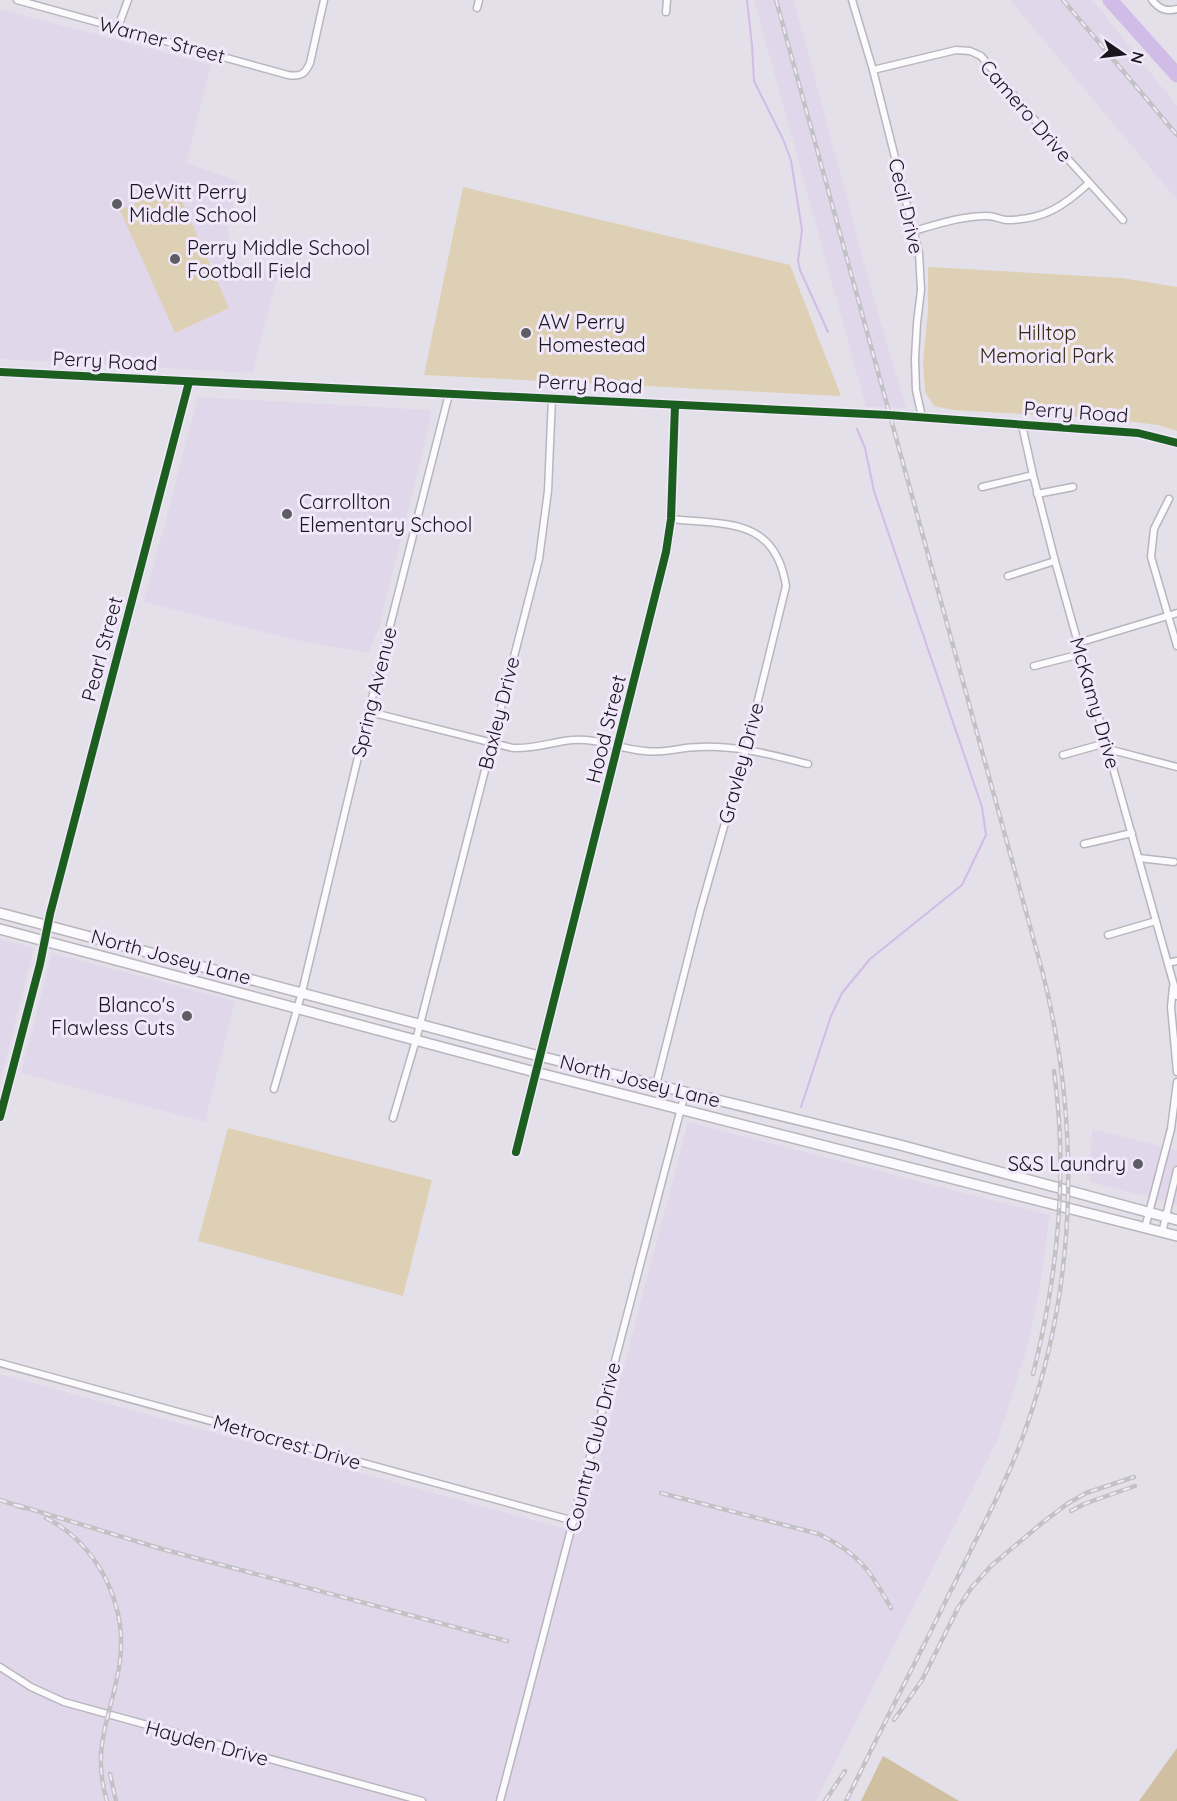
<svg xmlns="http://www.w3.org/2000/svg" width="1177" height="1801" font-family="Quicksand,sans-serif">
  <rect width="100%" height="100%" fill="#e4e0e9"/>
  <!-- built -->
  <g fill="#e0d8ea">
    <polygon points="754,0 794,0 871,288 906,408 866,407"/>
    <polygon points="1010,0 1093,0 1177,106 1177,200"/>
    <polygon points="0,9 211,65 186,163 239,181 228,227 232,252 238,262 249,267 278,275 253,373 0,359"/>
    <polygon points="198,397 431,410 429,426 379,627 369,653 291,639 144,602"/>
    <polygon points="0,939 34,948 0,1082"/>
    <polygon points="52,953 235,1001 205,1122 21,1073"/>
    <polygon points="688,1122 1050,1215 1039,1292 1027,1348 998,1439 816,1801 0,1801 0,1374 580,1533"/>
    <polygon points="1092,1129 1177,1150 1177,1205 1090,1182"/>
  </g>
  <!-- green -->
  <g fill="#ded0b5">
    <polygon points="175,185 229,308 175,333 120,210"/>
    <polygon points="463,187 790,265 841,396 424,375"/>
    <polygon points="928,267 1122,278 1177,287 1177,431 1158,425 1111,419 953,410 934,406 925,392 923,361 928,311"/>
    <polygon points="228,1128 432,1180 403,1296 198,1241"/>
  </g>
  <!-- forest -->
  <g fill="#d0bfa1">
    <polygon points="1177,1748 1177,1801 1139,1801"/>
    <polygon points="883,1756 959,1801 861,1801"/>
  </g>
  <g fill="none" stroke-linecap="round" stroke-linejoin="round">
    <!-- stream -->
    <g stroke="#d1bce8" stroke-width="2">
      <polyline points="747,0 752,45 754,81 783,139 791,160 802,230 798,261 800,270 828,332"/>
      <polyline points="801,1107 831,1016 842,993 870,959 962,885 986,835 982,807 874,491 865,448 857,429"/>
    </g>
    <!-- river -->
    <polyline stroke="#d1bce8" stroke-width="15" points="1110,0 1177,75"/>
    <!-- minor casing -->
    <g stroke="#b8b5bc" stroke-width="9">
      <g id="minor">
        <path d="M17,0l271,75c13,2 17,-1 22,-12l14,-63"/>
        <polyline points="852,0 873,70 919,253 921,290 917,323 915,359 916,390 922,417"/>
        <path d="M1152,0c7,9 14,12 25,9"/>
        <polyline points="477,8 479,0"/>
        <polyline points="666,12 667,0"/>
        <polyline points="118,27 128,0"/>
        <polyline points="873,70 956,50 970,51 981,56 1058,148 1123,220"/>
        <path d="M914,231c24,-7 48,-15 73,-15 7,0 12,3 19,4 37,0 57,-13 83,-37"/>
        <polyline points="1022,425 1033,475 1055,561 1177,996"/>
        <polyline points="982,487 1033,475"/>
        <polyline points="1037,494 1073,487"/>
        <polyline points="1169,499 1154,529 1151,557 1177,646"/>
        <polyline points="1008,576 1055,561"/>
        <polyline points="1078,643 1177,613"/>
        <polyline points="1034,666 1081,654"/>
        <path d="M370,712l143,36c21,1 39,-6 59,-8 26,-2 48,9 73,11 18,3 36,-4 54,-4 38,-2 73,8 109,17"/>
        <polyline points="1108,749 1177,767"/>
        <polyline points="1063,755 1106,743"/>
        <polyline points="1084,844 1132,833"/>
        <polyline points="1139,858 1174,862"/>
        <polyline points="1108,935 1156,921"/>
        <polyline points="1168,963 1177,961"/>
        <polyline points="1173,987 1171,1007 1177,1072"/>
        <path d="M656,1085l44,-174 46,-162 40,-163c-11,-69 -60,-61 -115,-67"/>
        <polyline points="274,1089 302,992 379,669 449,394"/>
        <polyline points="0,1117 40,964 50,914 189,382"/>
        <polyline points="393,1118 416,1040 539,559 548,491 552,398"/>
        <polyline points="516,1152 666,552 671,519 675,405"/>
        <polyline points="1145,1228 1171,1129 1177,1082"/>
        <polyline points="1162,1233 1177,1170"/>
        <polyline points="0,1363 574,1521"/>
        <polyline points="0,1667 31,1687 64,1702 422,1801"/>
        <polyline points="500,1801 685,1093"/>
      </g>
    </g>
    <!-- tertiary casing -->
    <g stroke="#b8b5bc" stroke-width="10">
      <polyline id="tertiary" points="0,372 888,415 1138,433 1177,443"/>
    </g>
    <!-- secondary casing -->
    <g stroke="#b8b5bc" stroke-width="12">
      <g id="secondary">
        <polyline points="0,913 539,1056 900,1145 1177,1220"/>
        <polyline points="0,929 535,1072 1177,1236"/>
      </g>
    </g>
    <!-- minor -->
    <use href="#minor" stroke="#fbfafc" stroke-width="6"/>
    <!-- tertiary -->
    <use href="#tertiary" stroke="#fbfafc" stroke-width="8"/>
    <!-- secondary -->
    <use href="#secondary" stroke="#fbfafc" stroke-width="9"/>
    <!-- rail casing -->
    <g stroke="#c2c1c4" stroke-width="4.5">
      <g id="rail">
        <path d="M776,0l266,970c38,150 36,309 -15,455 -16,48 -40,92 -62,137 -39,80 -80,159 -119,239"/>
        <polyline points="1063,0 1177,135"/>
        <path d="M1033,1374c25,-99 35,-202 21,-303"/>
        <path d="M661,1493l158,41c40,20 51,36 72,74"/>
        <polyline points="0,1500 24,1508"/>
        <polyline points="17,1505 162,1549 507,1641"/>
        <polyline points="1071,1511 1084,1504 1135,1486"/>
        <path d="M46,1518c24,12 42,30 56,54 15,27 22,57 18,89 -7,52 -30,85 -13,140"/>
        <polyline points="894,1720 922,1680 958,1608 972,1587 992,1565 1042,1523 1067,1504 1086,1493 1134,1477"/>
        <polyline points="110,1774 116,1801"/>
        <polyline points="825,1801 845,1771"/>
      </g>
    </g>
    <!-- rail -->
    <use href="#rail" stroke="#f1e9fb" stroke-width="2" stroke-dasharray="7" stroke-linecap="butt"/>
    <!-- cycleway casing -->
    <g stroke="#f1e9fb" stroke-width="11">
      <g id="cycleway">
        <polyline points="0,372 888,415 1138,433 1177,443"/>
        <polyline points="0,1117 40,964 50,914 189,382"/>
        <polyline points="516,1152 666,552 671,519 675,405"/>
      </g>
    </g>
    <!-- cycleway -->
    <use href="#cycleway" stroke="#1b5e20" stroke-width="8"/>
  </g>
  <!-- markers -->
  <g fill="#5f5d64" stroke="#f1e9fb" stroke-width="2">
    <circle cx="117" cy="204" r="6"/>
    <circle cx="175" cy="259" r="6"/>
    <circle cx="526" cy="333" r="6"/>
    <circle cx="287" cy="514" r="6"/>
    <circle cx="187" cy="1016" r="6"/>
    <circle cx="1138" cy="1164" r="6"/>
  </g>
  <g text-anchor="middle" stroke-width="6" stroke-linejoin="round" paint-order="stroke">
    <!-- street labels -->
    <g font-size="20" fill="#18161c" stroke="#f1e9fb">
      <text transform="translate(162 40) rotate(15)" y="7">Warner Street</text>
      <text transform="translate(1026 111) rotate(49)" y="7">Camero Drive</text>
      <text transform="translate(906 206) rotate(77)" y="7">Cecil Drive</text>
      <text transform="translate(105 361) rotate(3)" y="7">Perry Road</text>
      <text transform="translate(590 384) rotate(3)" y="7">Perry Road</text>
      <text transform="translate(1076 412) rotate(4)" y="7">Perry Road</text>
      <text transform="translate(102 649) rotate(-75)" y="7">Pearl Street</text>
      <text transform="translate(374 692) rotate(-76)" y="7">Spring Avenue</text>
      <text transform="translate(1095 703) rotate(74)" y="7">McKamy Drive</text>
      <text transform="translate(499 713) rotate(-76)" y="7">Baxley Drive</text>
      <text transform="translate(606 729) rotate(-76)" y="7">Hood Street</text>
      <text transform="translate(741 763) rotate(-75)" y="7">Gravley Drive</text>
      <text transform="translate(171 957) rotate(15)" y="7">North Josey Lane</text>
      <text transform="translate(640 1081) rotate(14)" y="7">North Josey Lane</text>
      <text transform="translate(287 1442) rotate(16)" y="7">Metrocrest Drive</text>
      <text transform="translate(593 1447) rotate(-76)" y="7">Country Club Drive</text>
      <text transform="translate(207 1743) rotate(15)" y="7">Hayden Drive</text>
    </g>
    <!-- poi labels -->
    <g font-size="20" fill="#18161c" stroke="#f1e9fb" text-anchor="start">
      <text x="129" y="199">DeWitt Perry<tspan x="129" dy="23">Middle School</tspan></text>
      <text x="187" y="255">Perry Middle School<tspan x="187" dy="23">Football Field</tspan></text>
      <text x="538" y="329">AW Perry<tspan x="538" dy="23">Homestead</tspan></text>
      <text x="299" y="509">Carrollton<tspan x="299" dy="23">Elementary School</tspan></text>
      <text x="175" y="1012" text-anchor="end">Blanco's<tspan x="175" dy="23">Flawless Cuts</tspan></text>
      <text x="1126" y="1171" text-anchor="end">S&amp;S Laundry</text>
    </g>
    <!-- park labels -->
    <g font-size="20" fill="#35290c" stroke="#f1e9fb">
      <text x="1047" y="340">Hilltop<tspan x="1047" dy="23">Memorial Park</tspan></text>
    </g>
  </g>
  <!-- north arrow -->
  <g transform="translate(1123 54) rotate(104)" stroke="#f1e9fb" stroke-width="4.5" paint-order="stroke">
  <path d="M0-4.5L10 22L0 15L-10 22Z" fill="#18161c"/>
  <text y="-9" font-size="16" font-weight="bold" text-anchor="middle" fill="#18161c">N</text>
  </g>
</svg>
